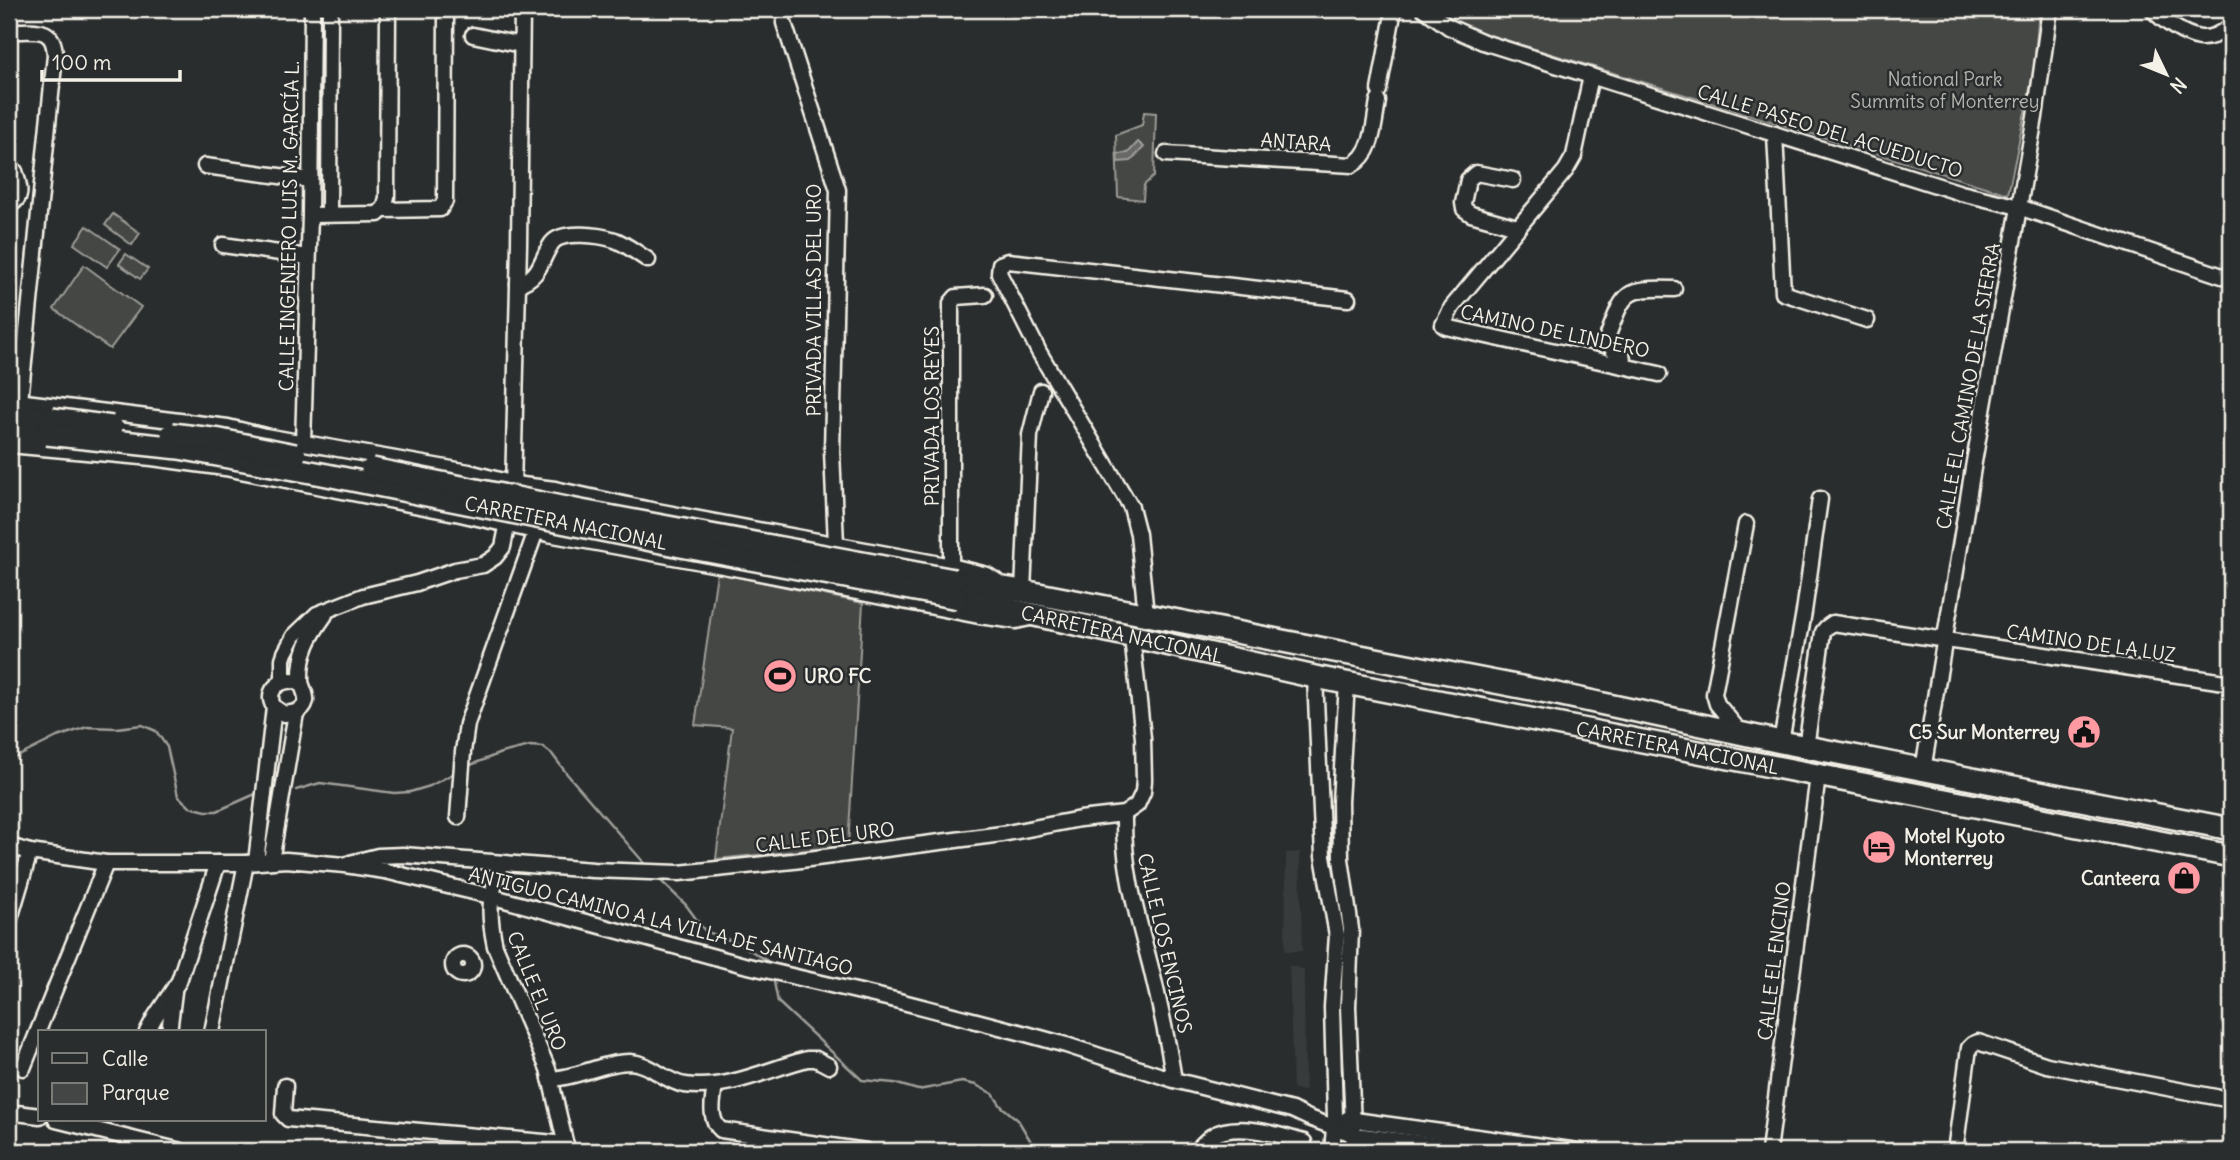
<svg xmlns="http://www.w3.org/2000/svg" width="2240" height="1160" font-family="Delius,sans-serif">
  <rect width="100%" height="100%" fill="#2a2d2e"/>
  <filter id="ink" filterUnits="userSpaceOnUse"><feTurbulence type="fractalNoise" baseFrequency=".0143" numOctaves="2"/><feDisplacementMap in="SourceGraphic" scale="14" xChannelSelector="R" yChannelSelector="G"/><feConvolveMatrix kernelMatrix="1 2 1 2 8 2 1 2 1" color-interpolation-filters="sRGB"/></filter>
  <g filter="url(#ink)">
    <!-- built -->
    <g fill="#373a3a">
      <polygon points="1300,852 1302,951 1285,951 1286,853"/>
      <polygon points="1289,965 1304,970 1305,1092 1293,1088"/>
    </g>
    <!-- green -->
    <g fill="#444645" stroke="#9c9c96" stroke-width="2">
      <polygon points="1414,9 2039,9 2034,69 2008,194 1490,35"/>
      <polygon points="1144,112 1156,113 1154,176 1144,185 1143,200 1118,197 1116,135 1142,125"/>
      <polygon points="113,214 140,233 132,245 105,225"/>
      <polygon points="87,226 120,249 107,267 74,244"/>
      <polygon points="126,254 148,269 140,279 119,264"/>
      <polygon points="84,265 141,307 110,349 54,309"/>
      <polygon points="717,573 863,603 848,846 716,859 732,728 695,725"/>
    </g>
    <!-- water -->
    <polygon fill="#676866" stroke="#9f9f9a" stroke-width="2" points="1138,142 1144,147 1131,161 1118,162 1117,154 1128,153"/>
    <g fill="none" stroke-linecap="round" stroke-linejoin="round">
      <!-- stream -->
      <g stroke="#9f9f9a" stroke-width="2.5">
        <polyline points="9,761 57,737 87,727 117,728 142,725 156,731 167,747 178,796 190,807 206,811 217,811 260,792"/>
        <polyline points="468,766 501,753 530,746 543,747 552,754 567,774 646,865"/>
        <polyline points="296,790 320,783 394,793 410,792 430,786 456,772"/>
        <polyline points="659,879 686,905 705,931 740,944 769,962 770,967"/>
        <polyline points="773,977 778,1002 862,1080 894,1083 918,1090 962,1082 976,1085 993,1094 1001,1106 1018,1120 1033,1145 1047,1151"/>
      </g>
      <!-- minor casing -->
      <g stroke="#f4f1e8" stroke-width="19">
        <g id="minor">
          <polyline points="1424,9 1449,27 1483,42 1961,193 2019,207 2231,279"/>
          <path d="M2152,9c11,12 31,26 48,29 11,1 23,-6 31,-12"/>
          <polyline points="784,23 838,190 832,451 836,544"/>
          <path d="M9,31c24,1 45,-7 46,24l-35,346"/>
          <polyline points="473,35 521,45"/>
          <polyline points="1591,76 1574,156 1566,170 1452,307 1443,325 1446,327 1659,374"/>
          <polyline points="1379,90 1394,9"/>
          <polyline points="1775,134 1783,293 1867,320"/>
          <path d="M1166,154l186,11c22,-12 22,-42 26,-64"/>
          <polyline points="205,166 310,180"/>
          <polyline points="1513,180 1476,173 1468,180 1463,203 1464,209 1471,214 1517,227"/>
          <path d="M9,205c16,-7 10,-20 6,-34"/>
          <polyline points="383,210 440,209 445,201 446,13 444,9"/>
          <polyline points="329,214 330,9"/>
          <polyline points="310,215 378,214 385,207 387,197 388,9"/>
          <polyline points="223,245 308,257"/>
          <path d="M518,284c23,-7 22,-24 34,-41 10,-13 48,-8 63,-3 11,4 23,14 33,20"/>
          <path d="M1624,366l-2,-12 -9,-4 -6,-12c17,-45 16,-51 67,-49"/>
          <polyline points="9,400 228,427 265,436 469,472 514,484 555,489 646,509 951,566 987,575 998,582"/>
          <polyline points="303,443 310,215 312,9"/>
          <polyline points="9,445 152,458 225,468 460,514 548,534 745,570 979,616 1016,621 1030,618"/>
          <polyline points="513,490 519,244 522,9"/>
          <polyline points="951,566 951,303 956,297 985,295"/>
          <polyline points="1023,591 1030,435 1041,391"/>
          <polyline points="1146,615 1138,534 1131,507 1039,352 999,273 1000,264 1008,261 1348,299"/>
          <polyline points="1315,677 1323,856 1337,935 1332,1007 1335,1117 1332,1151"/>
          <polyline points="283,681 283,659 285,653 294,636 317,614 363,596 417,583 455,570 483,565 495,557 503,547 509,517"/>
          <polyline points="1347,683 1340,802 1341,859 1351,929 1348,1007 1354,1151"/>
          <path d="M301,684c-17,-10 -38,6 -27,23 1,1 9,6 10,7 10,-1 19,-2 22,-13 1,-8 -5,-14 -5,-21 -1,-27 9,-44 24,-65"/>
          <polyline points="1741,733 1717,704 1714,694 1746,524"/>
          <polyline points="1781,742 1804,612 1820,499"/>
          <polyline points="1806,747 1823,632 1826,628 1833,623 2231,683"/>
          <polyline points="1923,770 1974,462 2035,117 2050,9"/>
          <path d="M1124,814c-1,58 13,99 27,154 9,37 17,74 23,112"/>
          <polyline points="458,817 463,752 467,724 536,531"/>
          <polyline points="9,846 30,852 106,863 246,863 286,860 345,865 385,871 490,896 744,965 895,1000 1019,1032 1066,1045 1174,1080 1292,1110 1309,1118 1355,1135 1485,1151"/>
          <polyline points="271,861 296,713"/>
          <polyline points="256,862 274,707"/>
          <polyline points="350,863 378,856 403,855 593,870 679,873 793,861 1002,834 1080,819 1124,814 1137,805 1143,792 1144,780 1143,738 1132,637"/>
          <path d="M501,863c-11,34 -14,46 -6,83l53,123 19,81"/>
          <polyline points="9,922 30,852"/>
          <circle cx="463" cy="965" r="10"/>
          <polyline points="147,1032 155,1017 179,981 218,863"/>
          <polyline points="169,1032 174,992"/>
          <polyline points="212,1032 246,863"/>
          <polyline points="23,1068 106,863"/>
          <path d="M550,1079c28,-1 53,-17 80,-17 21,1 35,20 55,23 41,6 83,-16 122,-26h9l13,7"/>
          <path d="M715,1085c-2,15 -7,34 6,45l145,21"/>
          <polyline points="285,1086 283,1114 288,1119 566,1144"/>
          <polyline points="9,1112 40,1116"/>
          <polyline points="1347,1119 1578,1151"/>
          <polyline points="56,1120 181,1151"/>
          <path d="M1196,1151c5,-5 10,-11 16,-15 24,-15 67,-1 92,6"/>
          <polyline points="1769,1151 1818,776"/>
          <polyline points="1955,1151 1969,1048 1973,1044 1978,1042 2047,1065 2231,1100"/>
        </g>
      </g>
      <!-- highway casing -->
      <g stroke="#f4f1e8" stroke-width="26">
        <g id="highway">
          <polyline points="9,413 52,419"/>
          <polyline points="9,432 47,434"/>
          <polyline points="954,580 1023,591 1557,694 1781,742 2231,829"/>
          <path id="s1" d="M958,598l357,79 916,179"/>
        </g>
      </g>
      <!-- minor -->
      <use href="#minor" stroke="#2a2d2e" stroke-width="14"/>
      <!-- highway -->
      <use href="#highway" stroke="#2a2d2e" stroke-width="21"/>
      <!-- highway-bridge casing -->
      <g stroke="#f4f1e8" stroke-width="26" stroke-linecap="butt">
        <g id="highway-bridge">
          <polyline points="52,419 112,427"/>
          <path id="s2" d="M47,434l132,14 143,26 359,72 277,52"/>
          <polyline points="172,434 220,440 295,455"/>
          <polyline points="372,469 581,511 954,580"/>
        </g>
      </g>
      <!-- highway-bridge -->
      <use href="#highway-bridge" stroke="#2a2d2e" stroke-width="21"/>
    </g>
  </g>
  <!-- icons -->
  <defs>
    <g id="stadium-disc" transform="scale(1.75)"><circle r="9.5" fill="#ff9aa2" stroke="#2a2d2e"/><path d="M0-5a6.5 5 0 1 0 0 10a6.5 5 0 1 0 0-10ZM-3.5-1.8h7v3.6h-7Z" fill="#111"/></g>
    <g id="civic-disc" transform="scale(1.75)"><circle r="9.5" fill="#ff9aa2" stroke="#2a2d2e"/><path d="M-.6-6.5H3V-4.5H.6V-3L4-1V1h2V6H-6V1h2V-1L-.6-3ZM-1.2 2.5V6h2.4V2.5Z" fill="#111"/></g>
    <g id="hotel-disc" transform="scale(1.75)"><circle r="9.5" fill="#ff9aa2" stroke="#2a2d2e"/><path d="M-6-4.5h1.5V1H6V5H4.5V3h-9V5H-6ZM-4 0a1.8 1.8 0 1 1 3.6 0ZM.5 0V-2.5h3Q6-2.5 6 0Z" fill="#111"/></g>
    <g id="shop-disc" transform="scale(1.75)"><circle r="9.5" fill="#ff9aa2" stroke="#2a2d2e"/><path d="M-5-2.5h2.3a2.7 3.5 0 0 1 5.4 0H5L5.5 6h-11ZM-1.5-2.5h3a1.5 2.3 0 0 0-3 0Z" fill="#111"/></g>
  </defs>
  <g fill-rule="evenodd">
    <use href="#stadium-disc" x="780" y="676"/>
    <use href="#civic-disc" x="2084" y="732"/>
    <use href="#hotel-disc" x="1879" y="847"/>
    <use href="#shop-disc" x="2184" y="878"/>
  </g>
  <g text-anchor="middle" stroke-width="5" stroke-linejoin="round" paint-order="stroke">
    <!-- park labels -->
    <g font-size="19" fill="#b6b5af" stroke="#2a2d2e">
      <text x="1945" y="86">National Park<tspan x="1945" dy="22">Summits of Monterrey</tspan></text>
    </g>
    <!-- street labels -->
    <g font-size="19" fill="#f4f1e8" stroke="#2a2d2e">
      <text transform="translate(1830 131) rotate(17)" y="7">CALLE PASEO DEL ACUEDUCTO</text>
      <text transform="translate(1296 142) rotate(4)" y="7">ANTARA</text>
      <text transform="translate(289 226) rotate(-89)" y="7">CALLE INGENIERO LUIS M. GARCÍA L.</text>
      <text transform="translate(814 300) rotate(-90)" y="7">PRIVADA VILLAS DEL URO</text>
      <text transform="translate(1555 331) rotate(12)" y="7">CAMINO DE LINDERO</text>
      <text transform="translate(1968 386) rotate(-80)" y="7">CALLE EL CAMINO DE LA SIERRA</text>
      <text transform="translate(932 416) rotate(-90)" y="7">PRIVADA LOS REYES</text>
      <text dy="7" stroke="none"><textPath href="#s2" startOffset="527">CARRETERA NACIONAL</textPath></text>
      <text dy="7" stroke="none"><textPath href="#s1" startOffset="168">CARRETERA NACIONAL</textPath></text>
      <text transform="translate(2091 643) rotate(8)" y="7">CAMINO DE LA LUZ</text>
      <text dy="7" stroke="none"><textPath href="#s1" startOffset="735">CARRETERA NACIONAL</textPath></text>
      <text transform="translate(825 837) rotate(-7)" y="7">CALLE DEL URO</text>
      <text transform="translate(661 921) rotate(14)" y="7">ANTIGUO CAMINO A LA VILLA DE SANTIAGO</text>
      <text transform="translate(1165 943) rotate(77)" y="7">CALLE LOS ENCINOS</text>
      <text transform="translate(1774 961) rotate(-83)" y="7">CALLE EL ENCINO</text>
      <text transform="translate(537 991) rotate(68)" y="7">CALLE EL URO</text>
    </g>
    <!-- poi labels -->
    <g font-size="19" font-weight="bold" fill="#f4f1e8" stroke="#2a2d2e" text-anchor="start">
      <text x="804" y="683">URO FC</text>
      <text x="2060" y="739" text-anchor="end">C5 Sur Monterrey</text>
      <text x="1904" y="843">Motel Kyoto<tspan x="1904" dy="22">Monterrey</tspan></text>
      <text x="2160" y="885" text-anchor="end">Canteera</text>
    </g>
  </g>
  <!-- margin -->
  <rect width="2240" height="1160" fill="none" stroke="#2a2d2e" stroke-width="35"/>
  <rect x="18" y="18" width="2205" height="1125" fill="none" stroke="#f4f1e8" stroke-width="2.5" filter="url(#ink)"/>
  <!-- legend -->
  <rect x="38" y="1030" width="228" height="91" fill="#2a2d2e" stroke="#7b7b78" stroke-width="2"/>
  <rect x="52" y="1053" width="35" height="10" fill="#2a2d2e" stroke="#7b7b78" stroke-width="2"/>
  <text x="102" y="1066" font-size="21" fill="#f4f1e8">Calle</text>
  <rect x="52" y="1083" width="35" height="21" fill="#444645" stroke="#7b7b78" stroke-width="2"/>
  <text x="102" y="1100" font-size="21" fill="#f4f1e8">Parque</text>
  <!-- north arrow -->
  <g transform="translate(2166 74) rotate(133)" stroke="#2a2d2e" stroke-width="5" paint-order="stroke">
  <path d="M0-5L12 26L0 18L-12 26Z" fill="#f4f1e8"/>
  <text y="-10" font-size="19" font-weight="bold" text-anchor="middle" fill="#f4f1e8">N</text>
  </g>
  <!-- scale -->
  <path d="M42 70v10h138v-10" fill="none" stroke="#f4f1e8" stroke-width="3.5"/>
  <text x="52" y="70" font-size="21" fill="#f4f1e8" stroke="#2a2d2e" stroke-width="5" paint-order="stroke">100 m</text>
</svg>
